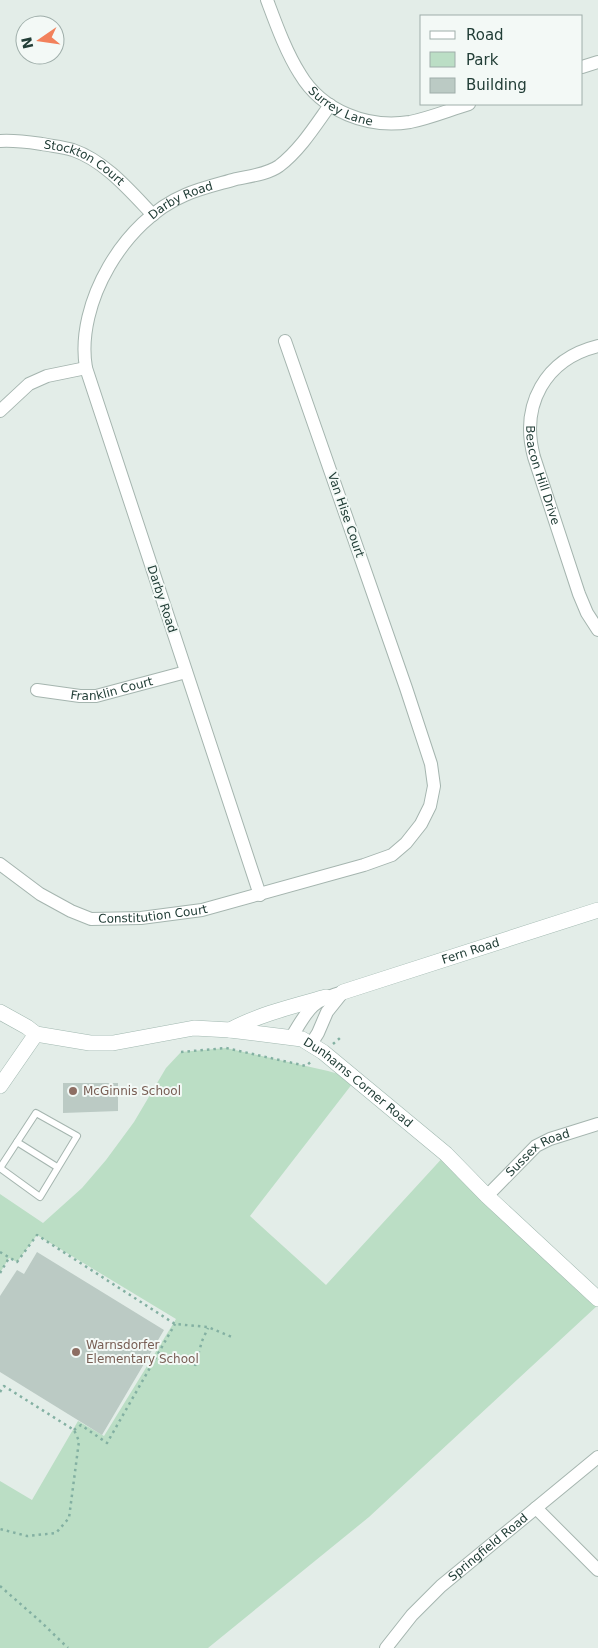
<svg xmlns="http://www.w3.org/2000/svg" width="598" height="1648" font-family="'DejaVu Sans',sans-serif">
  <rect width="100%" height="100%" fill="#e3ede8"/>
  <!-- green -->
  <polygon fill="#bbdec5" points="226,1048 328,1071 356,1079 250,1216 326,1285 446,1154 598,1305 369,1517 208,1648 0,1648 0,1481 32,1500 78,1421 104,1436 176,1319 37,1235 17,1262 9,1258 0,1273 0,1194 43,1223 82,1188 106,1160 134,1122 166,1068 181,1052"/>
  <!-- building -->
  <g fill="#bbcac4">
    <polygon points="63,1083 118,1083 118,1111 63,1113"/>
    <polygon points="37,1252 164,1330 102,1435 0,1372 0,1296 17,1270 24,1274"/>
  </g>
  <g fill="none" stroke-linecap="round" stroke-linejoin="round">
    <!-- lane casing -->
    <g stroke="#a5b5af" stroke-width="8">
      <g id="lane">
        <polyline points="17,1142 57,1167"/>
        <polyline points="0,1168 36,1113 77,1136 40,1197 0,1168"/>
      </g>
    </g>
    <!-- street casing -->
    <g stroke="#a5b5af" stroke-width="14">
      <g id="street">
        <path id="s1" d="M267,0c9,24 19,52 33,74 22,37 68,55 110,48 20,-4 39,-12 59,-18"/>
        <polyline points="582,67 598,62"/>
        <path id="s2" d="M0,141c15,-1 28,1 42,3 10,2 21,3 31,6 32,11 57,41 80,65"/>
        <path id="s3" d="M598,346c-53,13 -78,59 -64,111l45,137 8,19 11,17"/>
        <polyline points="0,411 29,384 47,376 86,368"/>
        <path id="s4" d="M37,690l43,6h16l90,-24"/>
        <path id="s5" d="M0,864l40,30 31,17 20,8 50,-1 61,-8 162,-45 28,-10 14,-12 15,-19 9,-18 4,-20 -3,-22 -25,-76 -121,-347"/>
        <path id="s6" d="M260,895l-174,-527c-11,-65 39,-148 99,-173 16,-7 34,-11 51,-16 14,-3 32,-5 43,-13 21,-16 36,-40 51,-61"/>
        <path d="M291,1038c17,-28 19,-37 52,-46"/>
        <polyline points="311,1044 318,1033 327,1012 343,992"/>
        <path id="s7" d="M487,1196l49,-50 14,-7 48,-15"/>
        <polyline points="536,1508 598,1570"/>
        <path id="s8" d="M386,1648l26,-33 29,-29 157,-129"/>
      </g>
    </g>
    <!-- secondary casing -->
    <g stroke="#a1b8b0" stroke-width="16">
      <g id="secondary">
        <path id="s9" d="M343,992l255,-82"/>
        <path id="s10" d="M0,1012l27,15 9,7 54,9h23l81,-15 36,2 72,9 21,13 123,102 41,42 111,103"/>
        <path d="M230,1030c30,-16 64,-24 96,-33"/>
        <polyline points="0,1086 36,1034"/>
      </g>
    </g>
    <!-- path -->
    <g stroke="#83b0a2" stroke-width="2.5" stroke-dasharray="2.5 4" stroke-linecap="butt">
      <polyline points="333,1044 340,1038"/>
      <polyline points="181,1052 226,1048 306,1066 313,1060"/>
      <polyline points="0,1252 17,1262 37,1235 175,1324 208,1327 232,1337"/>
      <polyline points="0,1273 9,1258"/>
      <polyline points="195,1366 202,1341 208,1328"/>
      <polyline points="0,1392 4,1386 74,1430 79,1441 69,1518 56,1533 27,1536 0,1529"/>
      <polyline points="74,1430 81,1425 107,1443 175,1324"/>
      <polyline points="0,1586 41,1622 68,1648"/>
    </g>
    <!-- lane -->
    <use href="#lane" stroke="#fff" stroke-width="6"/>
    <!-- street -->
    <use href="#street" stroke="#fff" stroke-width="12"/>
    <!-- secondary -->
    <use href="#secondary" stroke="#fff" stroke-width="15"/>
  </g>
  <!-- markers -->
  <g fill="#8d6e63" stroke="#f3f9f6" stroke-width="2">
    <circle cx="73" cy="1091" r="5"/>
    <circle cx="76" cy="1352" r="5"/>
  </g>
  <g text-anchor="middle" stroke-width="4" stroke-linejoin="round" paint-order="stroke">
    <!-- street labels -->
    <g font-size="12" fill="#223e37" stroke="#f3f9f6">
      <text dy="4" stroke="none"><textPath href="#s1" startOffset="135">Surrey Lane</textPath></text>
      <text dy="4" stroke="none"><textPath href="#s2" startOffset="89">Stockton Court</textPath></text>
      <text dy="4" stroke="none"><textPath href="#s6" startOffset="761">Darby Road</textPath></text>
      <text dy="4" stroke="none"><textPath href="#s3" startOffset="164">Beacon Hill Drive</textPath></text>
      <text transform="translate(346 515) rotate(71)" y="4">Van Hise Court</text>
      <text transform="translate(162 599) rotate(72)" y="4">Darby Road</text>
      <text dy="4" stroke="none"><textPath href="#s4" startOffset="76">Franklin Court</textPath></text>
      <text dy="4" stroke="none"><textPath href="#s5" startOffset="169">Constitution Court</textPath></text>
      <text dy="4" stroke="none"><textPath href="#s9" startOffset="134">Fern Road</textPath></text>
      <text dy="4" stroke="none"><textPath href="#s10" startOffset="382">Dunhams Corner Road</textPath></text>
      <text dy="4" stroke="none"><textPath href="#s7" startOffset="68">Sussex Road</textPath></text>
      <text dy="4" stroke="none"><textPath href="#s8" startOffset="144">Springfield Road</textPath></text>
    </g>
    <!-- education labels -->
    <g font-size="12" fill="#785e54" stroke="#f3f9f6" text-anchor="start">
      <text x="83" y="1095">McGinnis School</text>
      <text x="86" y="1349">Warnsdorfer<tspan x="86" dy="14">Elementary School</tspan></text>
    </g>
  </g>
  <!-- legend -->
  <rect x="420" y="15" width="162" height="90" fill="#f3f9f6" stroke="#9faeaa"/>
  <rect x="430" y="31" width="25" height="8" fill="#ffffff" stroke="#9faeaa"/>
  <text x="466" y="40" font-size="15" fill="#223e37">Road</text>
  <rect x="430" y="52" width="25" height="15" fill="#bbdec5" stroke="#9faeaa"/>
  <text x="466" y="65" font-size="15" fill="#223e37">Park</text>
  <rect x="430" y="78" width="25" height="15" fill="#bbcac4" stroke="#9faeaa"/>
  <text x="466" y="90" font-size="15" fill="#223e37">Building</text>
  <!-- north arrow -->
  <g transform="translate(40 40) rotate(257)"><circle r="24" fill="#f3f9f6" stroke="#9faeaa"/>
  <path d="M0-4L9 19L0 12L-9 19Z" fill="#f2815b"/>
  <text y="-8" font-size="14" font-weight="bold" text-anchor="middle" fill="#223e37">N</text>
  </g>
</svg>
